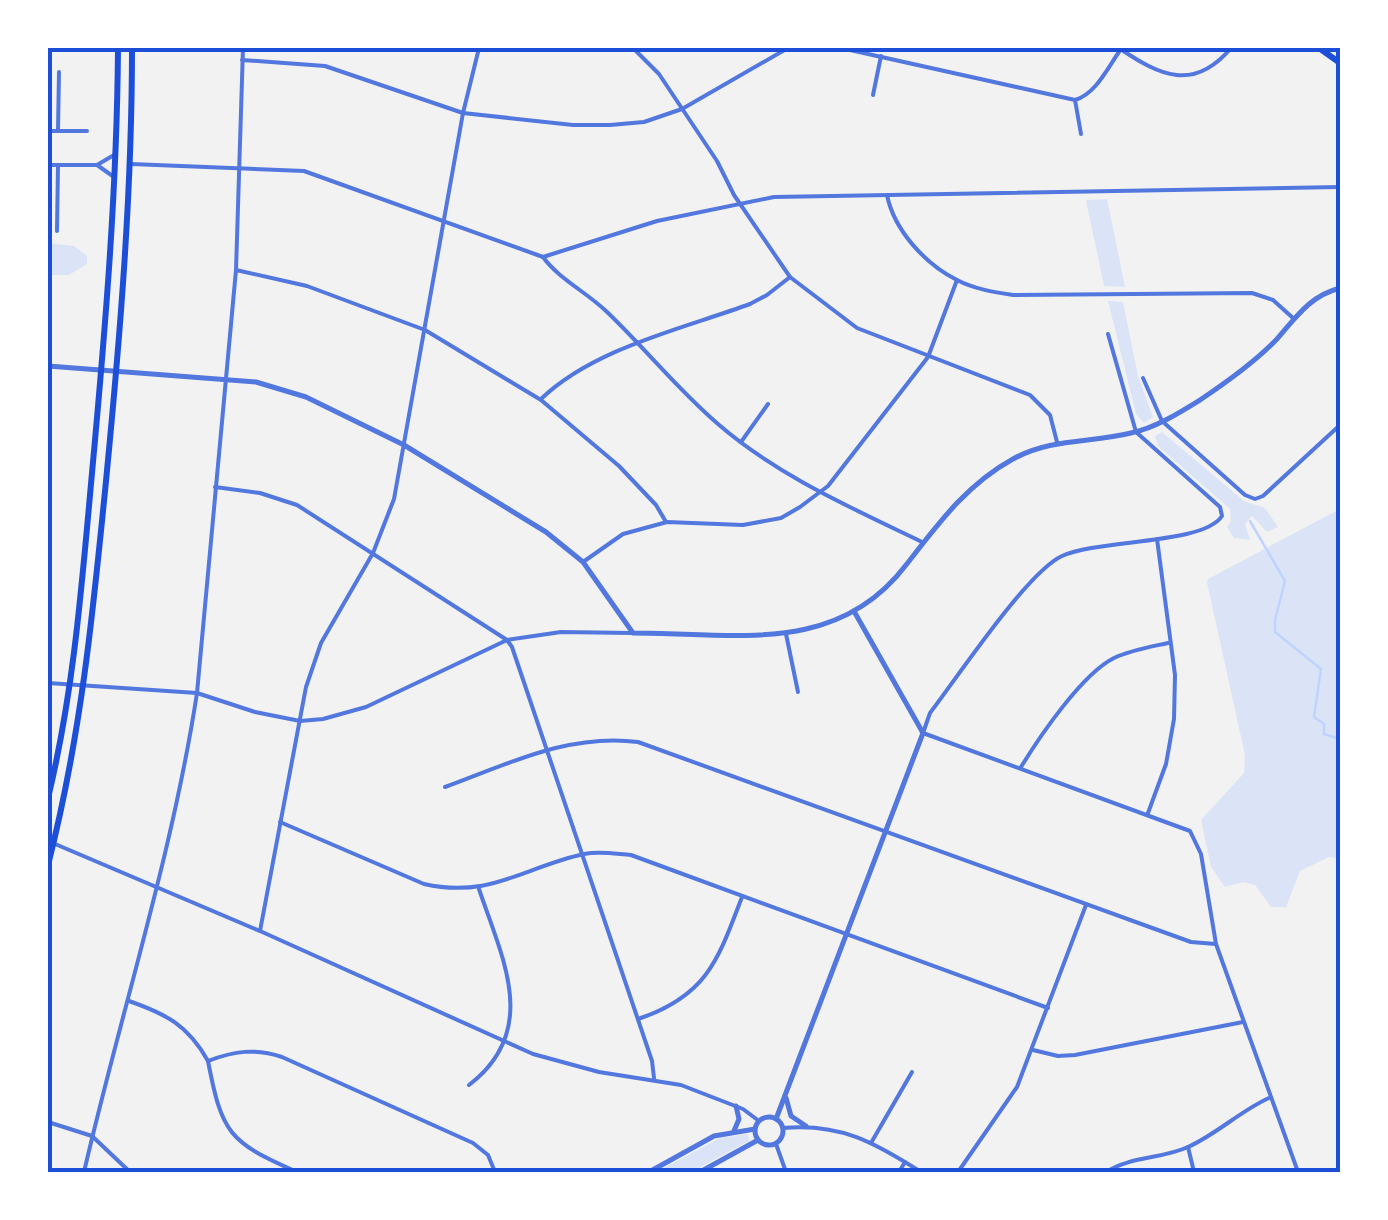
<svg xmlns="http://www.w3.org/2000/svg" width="1388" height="1220" font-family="Raleway,sans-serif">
  <rect width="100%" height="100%" fill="#f2f2f2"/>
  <!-- green -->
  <g fill="#dbe4f7">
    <polygon points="1107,199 1125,287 1104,286 1086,200"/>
    <polygon points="48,243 74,246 87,256 87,264 69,275 48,275"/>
    <polygon points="1108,301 1123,302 1138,376 1153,417 1144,423 1136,414"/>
    <polygon points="1162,432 1244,501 1265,508 1278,527 1267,532 1252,516 1245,524 1250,540 1234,538 1227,527 1231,521 1230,509 1158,446 1155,436"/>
    <polygon points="1340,503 1340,859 1329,857 1300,871 1286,907 1271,907 1255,885 1243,882 1225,887 1211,867 1201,820 1244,773 1245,755 1207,583 1208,579 1338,510"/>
    <polygon points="748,1134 749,1141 691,1172 656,1172 720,1138"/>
  </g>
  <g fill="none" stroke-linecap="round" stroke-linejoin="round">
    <!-- stream -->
    <polyline stroke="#bfd3fe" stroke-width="2.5" points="1250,521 1285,581 1275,620 1275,632 1321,669 1314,717 1324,724 1324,734 1340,739"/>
    <!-- minor -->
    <g stroke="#5277de" stroke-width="4">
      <polyline points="633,48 659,74 717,161 734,195 790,277 857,328 1030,395 1050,415 1057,442"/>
      <polyline points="841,48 1075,100"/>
      <path d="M1119,48c41,28 75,44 112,0"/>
      <polyline points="242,60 325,66 463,113 573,125 610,125 644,122 682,109 788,48"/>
      <polyline points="873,95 881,56"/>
      <path d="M1075,100c21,-6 33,-33 46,-51"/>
      <polyline points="1075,100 1081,134"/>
      <polyline points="48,131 87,131"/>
      <polyline points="58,131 59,72"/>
      <polyline points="131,164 304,171 543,257 657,221 774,197 1340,187"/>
      <polyline points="48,165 97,165 114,155"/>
      <polyline points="97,165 114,177"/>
      <path d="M887,195c7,35 38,69 70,85 17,9 37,12 56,15l239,-2 21,7 20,18"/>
      <polyline points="57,231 58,165"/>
      <path d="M543,257c15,21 43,35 63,54 38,36 72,79 112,113 60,52 134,84 204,118"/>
      <polyline points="236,270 307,286 425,330 541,400 619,466 656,505 666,522"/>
      <path d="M1108,334l28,98 84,75 2,9c-19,29 -124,23 -160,40 -35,16 -105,122 -132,157l-7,20 267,98 11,23 15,90 82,228"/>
      <polyline points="1143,378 1162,421 1245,495 1255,499 1263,496 1340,425"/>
      <path d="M541,399c53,-51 141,-70 209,-95l17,-9 23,-18"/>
      <polyline points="741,442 768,404"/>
      <polyline points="215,487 260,493 297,505 507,640 512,647 652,1061 654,1078"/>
      <polyline points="583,562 623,534 667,522 743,525 781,518 800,507 828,486 928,357 957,280"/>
      <polyline points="786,634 798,692"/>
      <polyline points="48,683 197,693 255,712 300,721 323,719 366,707 507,640 561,632 631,633"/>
      <path d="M1021,767c19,-31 61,-93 93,-109 17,-8 36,-11 54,-15"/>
      <path d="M445,787c63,-23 124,-54 193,-45l553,200 25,2"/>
      <polyline points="1148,813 1166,764 1174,719 1175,675 1157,539"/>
      <path d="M280,822l144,62c66,15 100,-17 160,-30 16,-3 32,0 47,1l417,153"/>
      <polyline points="48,841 260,931 533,1054 599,1072 681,1085 743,1109 759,1121"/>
      <polyline points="260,931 306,687 321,643 373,553 394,499 463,113 479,48"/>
      <path d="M129,1001c37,13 59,24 79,60"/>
      <path d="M638,1019c69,-23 80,-59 104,-122"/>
      <polyline points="1033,1050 1058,1056 1075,1055 1243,1022"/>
      <path d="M469,1085c72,-55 33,-127 10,-196"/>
      <polyline points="48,1122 92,1136 130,1172"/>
      <path d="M783,1128c57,-5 91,14 138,44"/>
      <polyline points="871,1143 912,1072"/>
      <polyline points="776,1144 786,1172"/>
      <polyline points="1188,1147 1194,1172"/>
      <path d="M84,1172c37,-160 88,-316 113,-479l39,-423 7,-222"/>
      <path d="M297,1172c-68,-30 -75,-38 -89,-111 26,-10 47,-13 74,-4l191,86 15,12 7,17"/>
      <polyline points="899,1172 905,1162"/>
      <polyline points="958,1172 1017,1087 1086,905"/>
      <path d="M1106,1172c25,-16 56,-13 82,-25 29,-13 52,-36 81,-49"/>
    </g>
    <!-- tertiary -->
    <g stroke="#5277de" stroke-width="5">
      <path d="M48,366l208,16 50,15 98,48 142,87 37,30 50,71c101,0 204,23 273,-68 32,-41 61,-81 107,-106 38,-21 78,-16 118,-26 24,-5 48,-20 69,-33 27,-18 54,-37 77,-61 20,-23 33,-43 63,-51"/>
      <polyline points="786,1098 791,1116 806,1126"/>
      <circle cx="769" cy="1131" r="14"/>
      <polyline points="776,1119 923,733 855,613"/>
      <polyline points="734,1131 739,1119 736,1106"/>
      <polyline points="649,1172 714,1136 755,1129"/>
      <polyline points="700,1172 758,1140"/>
    </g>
    <!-- primary -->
    <g stroke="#1d4ed8" stroke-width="6">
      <polyline points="1319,48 1340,63"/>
      <path d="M48,798c26,-107 34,-216 44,-325 13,-141 25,-283 26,-425"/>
      <path d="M48,865c33,-129 45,-252 58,-384 14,-144 26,-288 26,-433"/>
    </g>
  </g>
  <!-- border -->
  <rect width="1388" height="1220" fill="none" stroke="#ffffff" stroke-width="100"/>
  <rect x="50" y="50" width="1288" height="1120" fill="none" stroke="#1d4ed8" stroke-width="4"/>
</svg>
